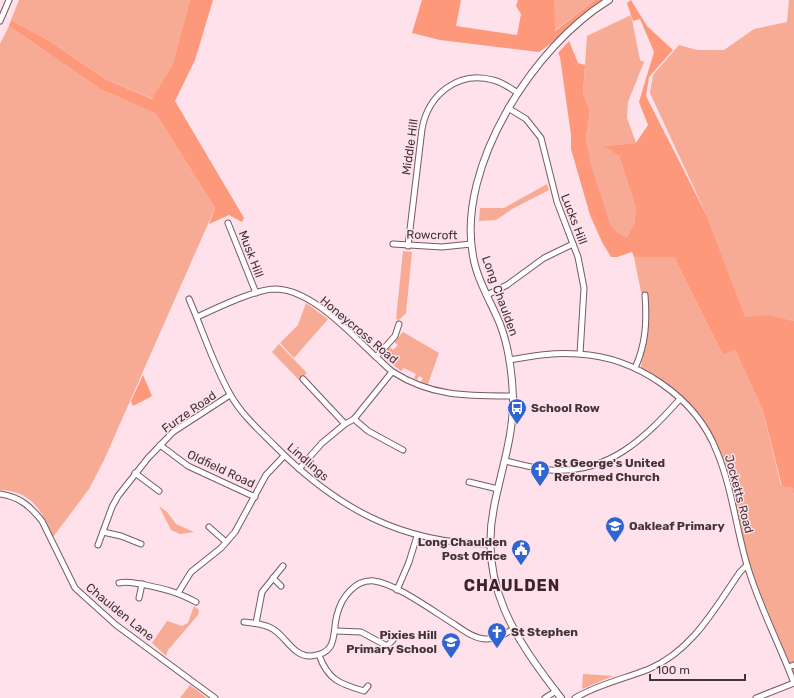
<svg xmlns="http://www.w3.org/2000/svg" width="794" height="698" font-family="Rubik,sans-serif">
  <rect width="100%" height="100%" fill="#fee1ea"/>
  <!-- green -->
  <g fill="#f7aa94">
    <polygon points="19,0 190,0 172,66 153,99 105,79 48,40 11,20"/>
    <polygon points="554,0 595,0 554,31"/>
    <polygon points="789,0 794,0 794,321 769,315 745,318 707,216 650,93 653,75 679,45 697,50 724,50 754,29 787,22"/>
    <polygon points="631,15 640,60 644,62 628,102 627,118 636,143 604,146 619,156 636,209 634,224 627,237 617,232 611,225 591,164 586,138 590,110 583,94 587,36"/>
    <path d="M9,26l91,63 56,25 59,94 -111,252 -15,29 -36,48c-11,-26 -21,-46 -53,-47v-446z"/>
    <polygon points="547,184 549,190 512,209 496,220 479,221 480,208 504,208"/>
    <polygon points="403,251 412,252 406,313 399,320 396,319"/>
    <polygon points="634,257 674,257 723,355 735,350 763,411 781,485 792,488 794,496 794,676 749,565 730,482 721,454 714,438 698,415 641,367 649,315 646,296 641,292"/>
    <polygon points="306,303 328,319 294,358 280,343 298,325"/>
    <polygon points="403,332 439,353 428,384 421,382 423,378 419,376 417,380 414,378 416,374 404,368 401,371 384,358 384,352 390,347 393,350 398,345 394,342"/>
    <polygon points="279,344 307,373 299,380 272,352"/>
    <polygon points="159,506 167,512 176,524 194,532 180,534 171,530"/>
    <polygon points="194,606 199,610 198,615 168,650 166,656 152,643 167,621 182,626 188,623"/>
    <polygon points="583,674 613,676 582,689"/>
    <polygon points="190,685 207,698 180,698"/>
  </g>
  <!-- forest -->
  <g fill="#fe987b">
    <polygon points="190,0 213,0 195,60 175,101 244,218 242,222 229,215 209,224 215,208 156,114 100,89 9,26 11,20 48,40 105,79 152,99 172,66"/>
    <polygon points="422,0 461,0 456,26 517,35 521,14 516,6 518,0 554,0 555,31 595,0 604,0 587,11 559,38 539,52 440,40 412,33"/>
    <polygon points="631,0 647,26 673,50 649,77 646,96 707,216 745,317 769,315 794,321 794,496 792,488 782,486 763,411 735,350 723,355 674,257 634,257 632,252 617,257 611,257 602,242 590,215 571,149 571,135 560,57 558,53 569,41 578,63 585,65 583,94 590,110 586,138 591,164 611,225 617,232 627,237 634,224 636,209 619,156 603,146 636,143 648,125 639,102 654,52 640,19 633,21 627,3"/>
    <polygon points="143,375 152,396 133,406 131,401"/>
  </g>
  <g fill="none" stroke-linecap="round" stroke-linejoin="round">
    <!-- minor casing -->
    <g stroke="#785a63" stroke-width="7">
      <g id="minor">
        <polyline points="0,21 9,0"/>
        <polyline points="508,108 526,119 541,138 557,202 578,257 584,288 580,354"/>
        <polyline points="228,223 256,293"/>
        <polyline points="393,244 442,247 471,244"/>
        <path d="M408,246l14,-117c6,-34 36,-59 71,-49 9,2 17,8 25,13"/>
        <polyline points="487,295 507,285 544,258 573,244"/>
        <path d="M189,299c14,32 24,65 41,95 11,20 28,35 44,51 61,62 127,99 216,99"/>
        <path d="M197,317c20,-9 58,-28 79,-28 36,1 74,44 99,67 6,5 12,12 18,16 39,25 76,24 120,24"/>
        <polyline points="376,357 395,336 399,324"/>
        <path d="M509,360c23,-4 46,-8 69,-6 58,3 118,43 139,98 15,36 19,76 30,113 12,41 32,78 47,118"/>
        <path d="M635,368c11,-24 12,-47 10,-73"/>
        <polyline points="303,379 345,424"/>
        <polyline points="354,419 368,431 403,450"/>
        <polyline points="160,445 188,466 255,497"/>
        <path d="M505,461c15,3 30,8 45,9 59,4 94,-31 130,-71"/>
        <polyline points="299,469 322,443 345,424 354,419 392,372"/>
        <polyline points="135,473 159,491"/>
        <polyline points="469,482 498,489"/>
        <path d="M0,494c20,3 30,12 42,27l33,67 41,37 99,73"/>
        <polyline points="209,527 226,542"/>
        <polyline points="103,532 121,536 141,544"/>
        <polyline points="98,545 112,507 118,496 148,458 173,432 230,395"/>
        <polyline points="273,578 281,586"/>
        <path d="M119,583c8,-2 14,0 22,1 23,5 34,7 55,18"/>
        <polyline points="397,590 409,562 417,536"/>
        <polyline points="178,593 191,572 221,548 235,532 266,475 284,456"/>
        <polyline points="139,598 142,584"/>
        <path d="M244,622c10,1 20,2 29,7 13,8 21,28 38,27 28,-2 21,-24 26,-41 4,-17 18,-36 37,-34 21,2 62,32 80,43 10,7 21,15 33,15 10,0 18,-5 26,-10"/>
        <polyline points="256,623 262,592 283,566"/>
        <polyline points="336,631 361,632 387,646 393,640"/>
        <path d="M319,655c9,25 21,29 45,36l4,-5"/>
        <polyline points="788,667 794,665"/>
        <polyline points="545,698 556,691"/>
        <path d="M575,698c24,-14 49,-19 74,-29 43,-18 66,-61 91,-97l7,-7"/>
        <polyline points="756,698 794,683"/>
      </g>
    </g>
    <!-- tertiary casing -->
    <g stroke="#785a63" stroke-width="8">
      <path id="tertiary" d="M561,698c-45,-58 -83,-113 -67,-191 7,-37 20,-72 19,-110 -1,-25 -4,-50 -13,-73 -9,-22 -23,-44 -27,-68 -17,-90 62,-211 136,-256"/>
    </g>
    <!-- minor -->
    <use href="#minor" stroke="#fff" stroke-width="5"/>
    <!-- tertiary -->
    <use href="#tertiary" stroke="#fff" stroke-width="6"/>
  </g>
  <!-- icons -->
  <defs>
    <g id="bus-pin" transform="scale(1)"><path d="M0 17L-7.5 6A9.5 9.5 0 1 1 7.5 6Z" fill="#3164d3" stroke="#fee1ea"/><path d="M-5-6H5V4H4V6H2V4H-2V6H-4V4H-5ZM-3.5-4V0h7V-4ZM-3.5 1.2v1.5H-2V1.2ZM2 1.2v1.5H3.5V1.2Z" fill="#fff"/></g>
    <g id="church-pin" transform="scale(1)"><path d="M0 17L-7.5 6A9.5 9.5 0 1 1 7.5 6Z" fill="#3164d3" stroke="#fee1ea"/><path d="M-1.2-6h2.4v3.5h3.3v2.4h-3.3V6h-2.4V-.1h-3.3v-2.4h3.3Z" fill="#fff"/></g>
    <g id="school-pin" transform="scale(1)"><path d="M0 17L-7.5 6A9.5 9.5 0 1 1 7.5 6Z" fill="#3164d3" stroke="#fee1ea"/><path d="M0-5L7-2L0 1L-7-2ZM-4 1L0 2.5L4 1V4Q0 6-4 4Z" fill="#fff"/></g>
    <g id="civic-pin" transform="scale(1)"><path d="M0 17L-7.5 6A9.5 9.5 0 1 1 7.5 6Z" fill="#3164d3" stroke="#fee1ea"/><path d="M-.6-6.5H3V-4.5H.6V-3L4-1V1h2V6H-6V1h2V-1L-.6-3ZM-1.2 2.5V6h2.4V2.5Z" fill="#fff"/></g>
  </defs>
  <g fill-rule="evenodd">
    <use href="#bus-pin" x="517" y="408"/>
    <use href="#church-pin" x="540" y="470"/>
    <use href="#school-pin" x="615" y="526"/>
    <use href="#civic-pin" x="521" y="549"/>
    <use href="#church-pin" x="497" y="632"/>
    <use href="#school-pin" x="451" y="642"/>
  </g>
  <g text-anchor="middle" stroke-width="3" stroke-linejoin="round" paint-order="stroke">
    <!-- street labels -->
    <g font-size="12" fill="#413438" stroke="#fee1ea">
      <text transform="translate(410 147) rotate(-82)" y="4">Middle Hill</text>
      <text transform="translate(574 219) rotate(69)" y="4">Lucks Hill</text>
      <text transform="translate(432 235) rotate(1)" y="4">Rowcroft</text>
      <text transform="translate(251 254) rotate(69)" y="4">Musk Hill</text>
      <text transform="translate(500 296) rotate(70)" y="4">Long Chaulden</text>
      <text transform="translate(359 330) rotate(40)" y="4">Honeycross Road</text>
      <text transform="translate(189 412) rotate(-35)" y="4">Furze Road</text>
      <text transform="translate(308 462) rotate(41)" y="4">Lindlings</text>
      <text transform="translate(221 469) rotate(25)" y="4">Oldfield Road</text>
      <text transform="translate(739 494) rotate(75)" y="4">Jocketts Road</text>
      <text transform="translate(120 612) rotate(39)" y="4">Chaulden Lane</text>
    </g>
    <!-- poi labels -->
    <g font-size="12" font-weight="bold" fill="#413438" stroke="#fee1ea" text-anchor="start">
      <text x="531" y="412">School Row</text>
      <text x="554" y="467">St George's United<tspan x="554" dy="14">Reformed Church</tspan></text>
      <text x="629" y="530">Oakleaf Primary</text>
      <text x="507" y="546" text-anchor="end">Long Chaulden<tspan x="507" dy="14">Post Office</tspan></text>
      <text x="511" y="636">St Stephen</text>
      <text x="437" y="639" text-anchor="end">Pixies Hill<tspan x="437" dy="14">Primary School</tspan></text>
    </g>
    <!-- district labels -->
    <g font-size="16" font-weight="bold" letter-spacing="1" fill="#3d232b" stroke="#fee1ea">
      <text x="512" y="591">CHAULDEN</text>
    </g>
  </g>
  <!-- scale -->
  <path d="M650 674v6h95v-6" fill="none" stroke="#413438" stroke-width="2"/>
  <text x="656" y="674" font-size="12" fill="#413438" stroke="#fee1ea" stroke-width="3" paint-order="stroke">100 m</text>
</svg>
